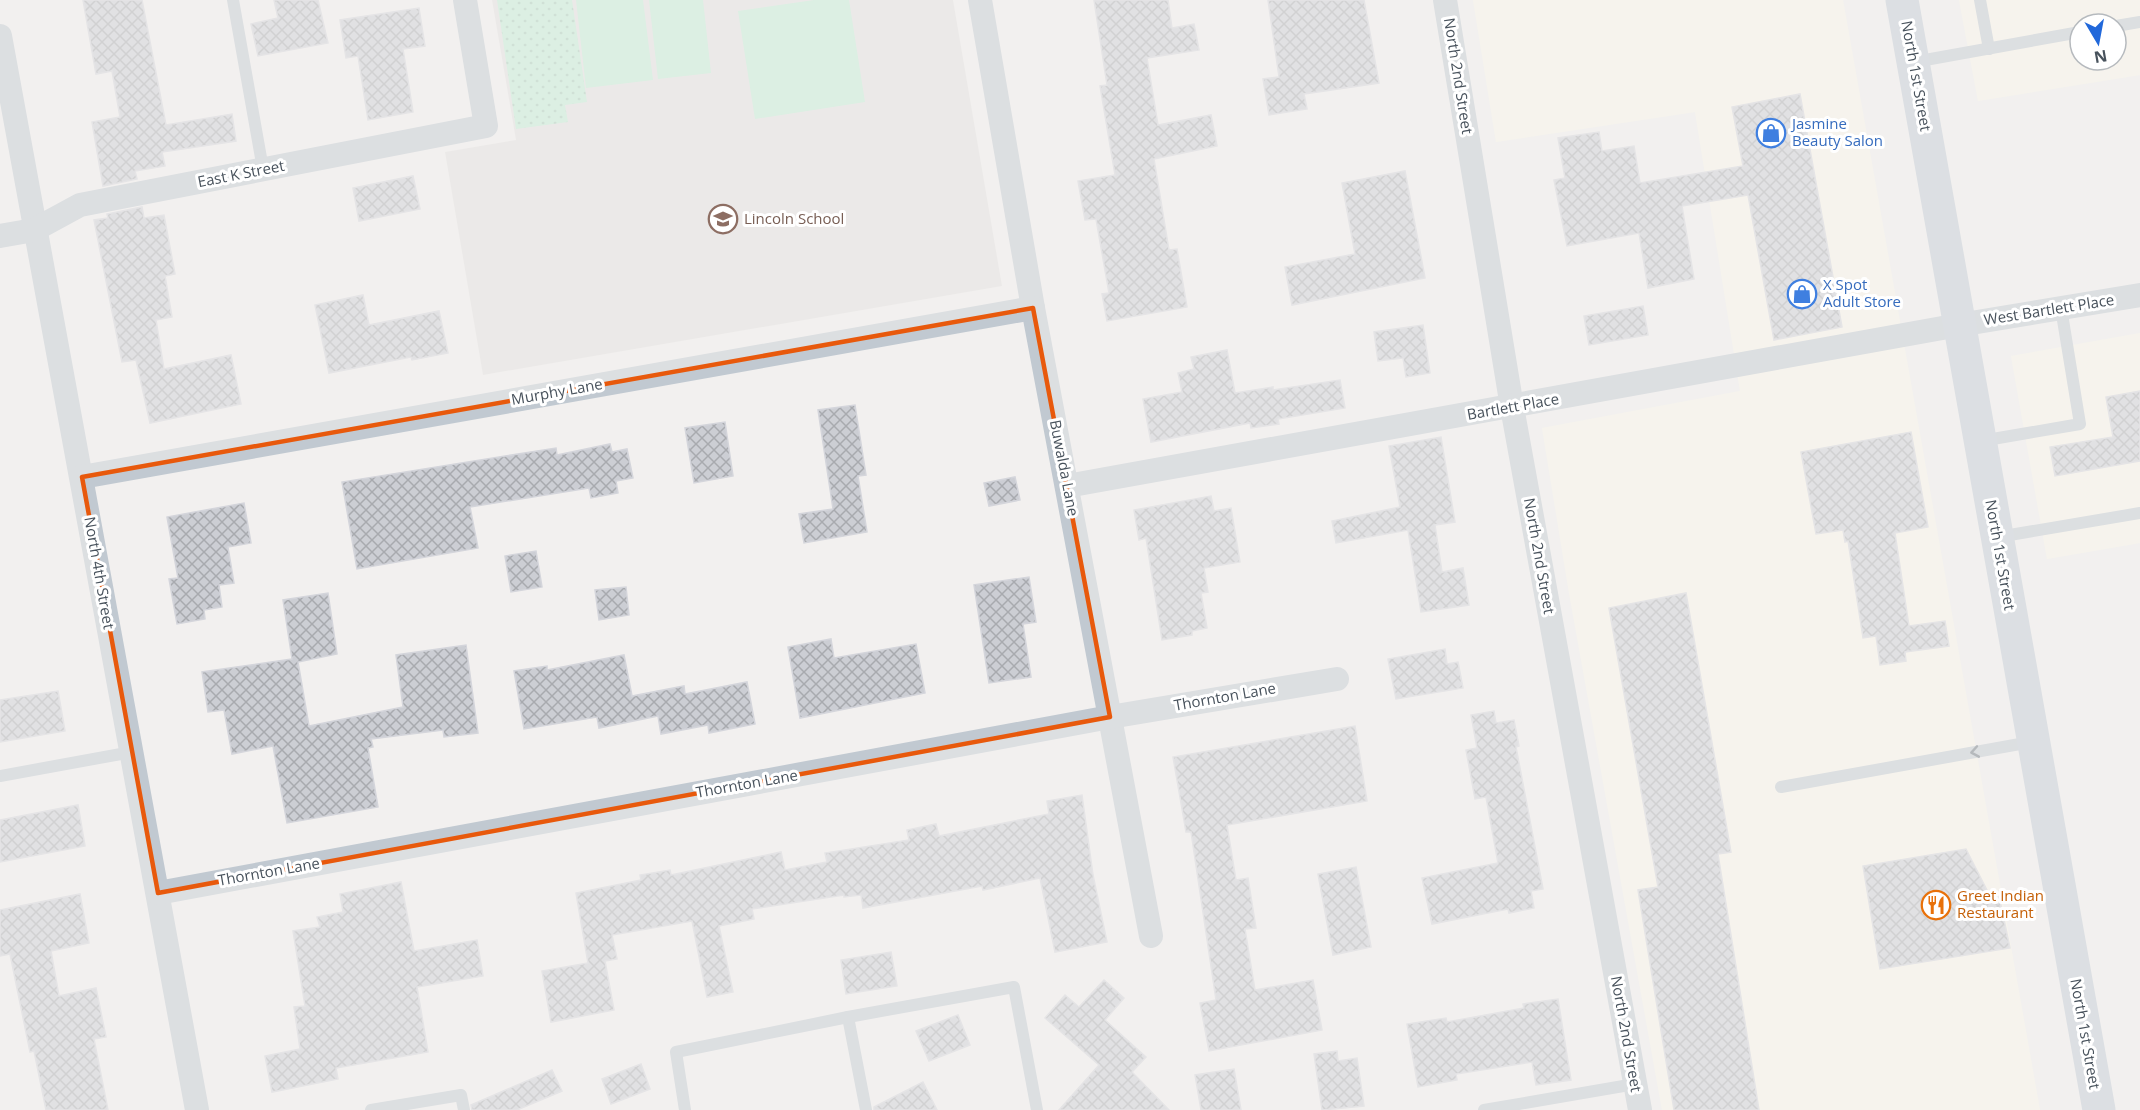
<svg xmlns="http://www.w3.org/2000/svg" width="2140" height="1110" font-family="'Open Sans',sans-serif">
  <defs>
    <pattern id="park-dots" width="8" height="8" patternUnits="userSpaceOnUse" patternTransform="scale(1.5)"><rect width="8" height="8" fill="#c0edd4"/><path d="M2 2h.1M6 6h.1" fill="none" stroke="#a6cdb8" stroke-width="1.8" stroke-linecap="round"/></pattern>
    <pattern id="building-cross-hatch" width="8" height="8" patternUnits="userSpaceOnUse" patternTransform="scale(1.5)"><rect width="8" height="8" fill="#ccced4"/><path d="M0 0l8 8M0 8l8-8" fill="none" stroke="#a8aaaf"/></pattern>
  </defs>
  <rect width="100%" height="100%" fill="#f2f0ef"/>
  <!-- commercial -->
  <g fill="#fbf7ea" fill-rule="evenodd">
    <polygon points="1473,0 1843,0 2040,1110 1662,1110 1569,593 1542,428 1740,391 1695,112 1496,142"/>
    <path d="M1959,0h181v75l-162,26zM2080,24h36v36h-36z"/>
    <polygon points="2140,333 2140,543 2047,559 2011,356"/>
  </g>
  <!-- education -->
  <polygon fill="#e3e1e1" points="492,0 953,0 1002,286 483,375 445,152 516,140"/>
  <!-- grass -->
  <g fill="#c0edd4">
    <polygon points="576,0 643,0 653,80 586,88"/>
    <polygon points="649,0 703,0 711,73 658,79"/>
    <polygon points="814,0 849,0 865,102 755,119 738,11"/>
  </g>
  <!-- park -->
  <polygon fill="url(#park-dots)" points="497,0 572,0 587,102 565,105 568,122 516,129"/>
  <!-- building -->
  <g fill="url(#building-cross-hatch)" stroke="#d4d5db" stroke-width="1.5">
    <polygon points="83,0 142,0 166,125 232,114 236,141 162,152 165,166 135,171 137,179 103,186 92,122 120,117 112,71 96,74"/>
    <polygon points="274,0 318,0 328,43 258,56 251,24 278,18"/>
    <polygon points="1094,0 1168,0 1172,28 1194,24 1199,50 1147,58 1158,125 1211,115 1217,146 1154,159 1169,250 1177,249 1187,307 1107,321 1102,294 1109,293 1096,219 1085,220 1078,181 1115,175 1100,86 1107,85"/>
    <polygon points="1268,0 1364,0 1379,83 1304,94 1307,109 1269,115 1263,79 1279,77"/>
    <polygon points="419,8 425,46 403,49 413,112 368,120 358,56 346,58 340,20"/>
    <polygon points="1800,94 1842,327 1774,340 1748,195 1682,206 1694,279 1648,288 1639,233 1567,246 1554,180 1565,178 1558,138 1599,132 1602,151 1634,146 1640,183 1743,166 1732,107"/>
    <polygon points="1405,171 1425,278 1292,305 1285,267 1355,254 1342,183"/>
    <polygon points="413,176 420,209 359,221 353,188"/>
    <polygon points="142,207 144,218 164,215 175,274 165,276 172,317 156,320 164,369 231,355 241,404 150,423 136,360 122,362 94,220 108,218 107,214"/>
    <polygon points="363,295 369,325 439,311 448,353 412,360 411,357 329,373 315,305"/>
    <polygon points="1643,306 1648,335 1589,345 1584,316"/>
    <polygon points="1423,325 1430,373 1406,377 1403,358 1378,361 1374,332"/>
    <polygon points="1227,350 1235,393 1273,387 1273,390 1340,380 1345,408 1278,419 1279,424 1251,428 1250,423 1151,442 1143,399 1182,392 1178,373 1194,369 1191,357"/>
    <polygon points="2140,391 2140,461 2055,476 2050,447 2113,437 2106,397"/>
    <polygon points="855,405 866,475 858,476 867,532 804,543 799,514 833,509 818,410"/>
    <polygon points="725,422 733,476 694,483 685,428"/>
    <polygon points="1911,432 1928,527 1895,533 1909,626 1945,621 1949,646 1905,652 1906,661 1880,665 1876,636 1863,638 1848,541 1845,542 1843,530 1816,534 1801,452"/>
    <polygon points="1441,437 1455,522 1435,525 1442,572 1463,568 1469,605 1421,612 1408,530 1336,543 1332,521 1400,507 1389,446"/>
    <polygon points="610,444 612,452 627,449 633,478 616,481 618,493 591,498 589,488 470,507 478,548 357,569 342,482 556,448 557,455"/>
    <polygon points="1015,477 1020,500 989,506 984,483"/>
    <polygon points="1211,496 1214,511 1231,508 1240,562 1204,568 1208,592 1201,593 1207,628 1192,631 1192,635 1162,640 1146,538 1139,540 1134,510"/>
    <polygon points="244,503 251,543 228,547 234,583 219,585 222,607 204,610 205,619 177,624 169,579 178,578 167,517"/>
    <polygon points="536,551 542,587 511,592 505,556"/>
    <polygon points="1029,577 1036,622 1023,624 1031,677 989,683 974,585"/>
    <polygon points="626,587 629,615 599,620 595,590"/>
    <polygon points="328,593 337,654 298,662 309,726 403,707 396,655 466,645 478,733 444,737 443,730 371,739 373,747 368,748 378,807 287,823 273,746 232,754 224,710 208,712 202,672 292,659 283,600"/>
    <polygon points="1686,593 1731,852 1718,854 1759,1110 1674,1110 1638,890 1658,887 1609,608"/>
    <polygon points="831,639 834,658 916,644 925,693 800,718 788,647"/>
    <polygon points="1445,649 1447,664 1458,662 1463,688 1396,699 1388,659"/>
    <polygon points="624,655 632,696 684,686 685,694 747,682 755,724 709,733 708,725 661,734 658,716 599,728 597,717 524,729 514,671 547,666 547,670"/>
    <polygon points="58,691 65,731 0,742 0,700"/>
    <polygon points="1494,711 1496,723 1514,720 1519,746 1516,747 1543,889 1531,891 1534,908 1509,913 1508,909 1432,924 1422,878 1498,863 1486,797 1475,799 1466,750 1477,748 1471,715"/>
    <polygon points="1355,726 1367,801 1227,825 1236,880 1248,878 1256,928 1245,929 1255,990 1313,980 1322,1030 1209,1051 1200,1003 1216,1000 1191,832 1186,832 1173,757"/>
    <polygon points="1082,795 1093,875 1107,942 1055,952 1040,878 983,890 982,886 863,908 861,895 844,897 844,895 752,909 754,919 719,926 733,992 707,997 692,921 612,935 617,959 605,961 614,1010 551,1022 542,971 588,963 576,893 641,880 640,875 670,870 671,875 781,852 785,870 827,862 825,853 909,840 907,830 936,824 939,836 1049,814 1047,801"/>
    <polygon points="78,805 85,846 0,862 0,820"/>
    <polygon points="1966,849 1988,892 1998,891 2010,948 1880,969 1863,866"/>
    <polygon points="1356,867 1371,947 1333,955 1318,874"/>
    <polygon points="401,882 414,951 477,940 483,976 417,987 428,1052 336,1068 338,1079 272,1092 265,1056 300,1049 294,1007 305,1006 293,931 320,927 317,917 343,912 340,894"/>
    <polygon points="80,894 89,943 51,951 59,996 96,988 106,1037 94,1039 108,1110 46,1110 34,1051 30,1052 10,954 0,956 0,910"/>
    <polygon points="891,952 897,986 846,994 841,960"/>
    <polygon points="1104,980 1124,998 1105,1020 1146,1057 1132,1072 1169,1110 1059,1110 1099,1065 1045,1018 1065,995 1079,1007"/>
    <polygon points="1558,999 1571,1080 1536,1085 1532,1062 1456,1074 1457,1080 1418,1087 1407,1024 1446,1018 1447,1022 1524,1008 1523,1004"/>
    <polygon points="958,1015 970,1045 929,1061 916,1031"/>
    <polygon points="1337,1051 1338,1061 1357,1058 1364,1106 1322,1110 1314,1054"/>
    <polygon points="641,1064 650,1089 611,1104 602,1079"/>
    <polygon points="1234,1069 1241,1110 1201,1110 1195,1075"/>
    <polygon points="552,1070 562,1091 517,1110 472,1110 471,1105"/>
    <polygon points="923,1082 937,1110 874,1110 874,1107"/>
  </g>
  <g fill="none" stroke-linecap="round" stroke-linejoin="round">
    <!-- lane -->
    <g stroke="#c1c9d1" stroke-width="12">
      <polyline points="233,0 263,169"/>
      <polyline points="1980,0 1989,49"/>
      <polyline points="2116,26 2140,22"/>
      <polyline points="1914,62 2080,32"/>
      <polyline points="1981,441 2080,424 2061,308"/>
      <polyline points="1998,537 2140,513"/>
      <polyline points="0,776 132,752"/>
      <polyline points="1781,787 2031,742"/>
      <polyline points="848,1017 866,1110"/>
      <polyline points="371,1110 461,1095 464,1110"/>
      <polyline points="685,1110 676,1052 848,1017 1014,987 1037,1110"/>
      <polyline points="1484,1110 1635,1084"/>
    </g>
    <!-- street -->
    <g stroke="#c1c9d1" stroke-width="24">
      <polyline points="980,0 1033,308 1151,936"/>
      <polyline points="1445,0 1512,407 1640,1110"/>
      <polyline points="0,36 197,1110"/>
      <polyline points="0,236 34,230 80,205 486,126 465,0"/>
      <polyline points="82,477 1033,308"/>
      <polyline points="1067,486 1959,325 2140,295"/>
      <polyline points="158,893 1110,717 1337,679"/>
    </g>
    <!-- secondary -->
    <polyline stroke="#c1cad5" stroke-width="33" points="1902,0 2099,1110"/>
  </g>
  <!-- one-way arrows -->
  <defs><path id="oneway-chevron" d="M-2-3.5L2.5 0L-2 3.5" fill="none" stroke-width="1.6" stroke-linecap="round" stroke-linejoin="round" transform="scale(1.5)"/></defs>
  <use stroke="#6c767f" href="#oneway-chevron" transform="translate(1975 752) rotate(170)"/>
  <!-- marked area -->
  <path d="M0 0H2140V1110H0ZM1033,308l77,409 -952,176 -76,-416z" fill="#f2f0ef" fill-opacity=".55" fill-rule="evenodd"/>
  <path fill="none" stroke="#e8590c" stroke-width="4.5" stroke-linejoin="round" d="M1033,308l77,409 -952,176 -76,-416z"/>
  <!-- icons -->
  <defs>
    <g id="shop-ring" transform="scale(1.5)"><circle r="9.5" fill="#fff" stroke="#3f7fe0" stroke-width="1.5"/><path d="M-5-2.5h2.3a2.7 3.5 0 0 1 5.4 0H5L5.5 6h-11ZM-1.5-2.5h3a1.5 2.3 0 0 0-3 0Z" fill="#3f7fe0"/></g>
    <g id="school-ring" transform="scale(1.5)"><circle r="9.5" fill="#fff" stroke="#8d6e63" stroke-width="1.5"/><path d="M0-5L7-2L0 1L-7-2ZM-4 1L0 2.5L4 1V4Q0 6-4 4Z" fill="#8d6e63"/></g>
    <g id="restaurant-ring" transform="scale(1.5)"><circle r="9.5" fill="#fff" stroke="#e8710a" stroke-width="1.5"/><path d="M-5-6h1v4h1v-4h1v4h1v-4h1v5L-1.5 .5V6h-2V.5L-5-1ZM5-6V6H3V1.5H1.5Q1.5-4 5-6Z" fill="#e8710a"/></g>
  </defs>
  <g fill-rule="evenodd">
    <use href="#shop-ring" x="1771" y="133"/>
    <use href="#school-ring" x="723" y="219"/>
    <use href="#shop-ring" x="1802" y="294"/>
    <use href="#restaurant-ring" x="1936" y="905"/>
  </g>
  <g text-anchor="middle" stroke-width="6" stroke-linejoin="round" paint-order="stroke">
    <!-- street labels -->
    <g font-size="15" fill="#48525c" stroke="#fff">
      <text transform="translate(1458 76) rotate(81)" y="5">North 2nd Street</text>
      <text transform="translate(1916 76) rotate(80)" y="5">North 1st Street</text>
      <text transform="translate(241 174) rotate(-11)" y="5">East K Street</text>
      <text transform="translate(2049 310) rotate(-9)" y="5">West Bartlett Place</text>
      <text transform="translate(557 392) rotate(-10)" y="5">Murphy Lane</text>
      <text transform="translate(1513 407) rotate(-10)" y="5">Bartlett Place</text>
      <text transform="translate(1064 468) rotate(79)" y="5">Buwalda Lane</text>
      <text transform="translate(2000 555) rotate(80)" y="5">North 1st Street</text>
      <text transform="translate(1539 556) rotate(80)" y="5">North 2nd Street</text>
      <text transform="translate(99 573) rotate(80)" y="5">North 4th Street</text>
      <text transform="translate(1225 697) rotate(-10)" y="5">Thornton Lane</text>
      <text transform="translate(747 784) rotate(-10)" y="5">Thornton Lane</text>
      <text transform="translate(269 872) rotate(-10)" y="5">Thornton Lane</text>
      <text transform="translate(1626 1034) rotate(80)" y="5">North 2nd Street</text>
      <text transform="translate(2085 1034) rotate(80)" y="5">North 1st Street</text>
    </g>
    <!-- shop labels -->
    <g font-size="15" fill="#366cbe" stroke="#fff" text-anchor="start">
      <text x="1792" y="129">Jasmine<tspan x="1792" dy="17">Beauty Salon</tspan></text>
      <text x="1823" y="290">X Spot<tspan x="1823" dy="17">Adult Store</tspan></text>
    </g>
    <!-- education labels -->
    <g font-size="15" fill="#785e54" stroke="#fff" text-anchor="start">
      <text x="744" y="224">Lincoln School</text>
    </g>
    <!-- food labels -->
    <g font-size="15" fill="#c56008" stroke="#fff" text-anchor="start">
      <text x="1957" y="901">Greet Indian<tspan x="1957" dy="17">Restaurant</tspan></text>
    </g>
  </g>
  <!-- north arrow -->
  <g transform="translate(2098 42) rotate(170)"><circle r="28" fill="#ffffff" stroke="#b6babe" stroke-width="1.5"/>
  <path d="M0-4.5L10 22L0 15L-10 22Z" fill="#2168da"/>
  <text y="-9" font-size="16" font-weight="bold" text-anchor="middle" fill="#48525c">N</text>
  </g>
</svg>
